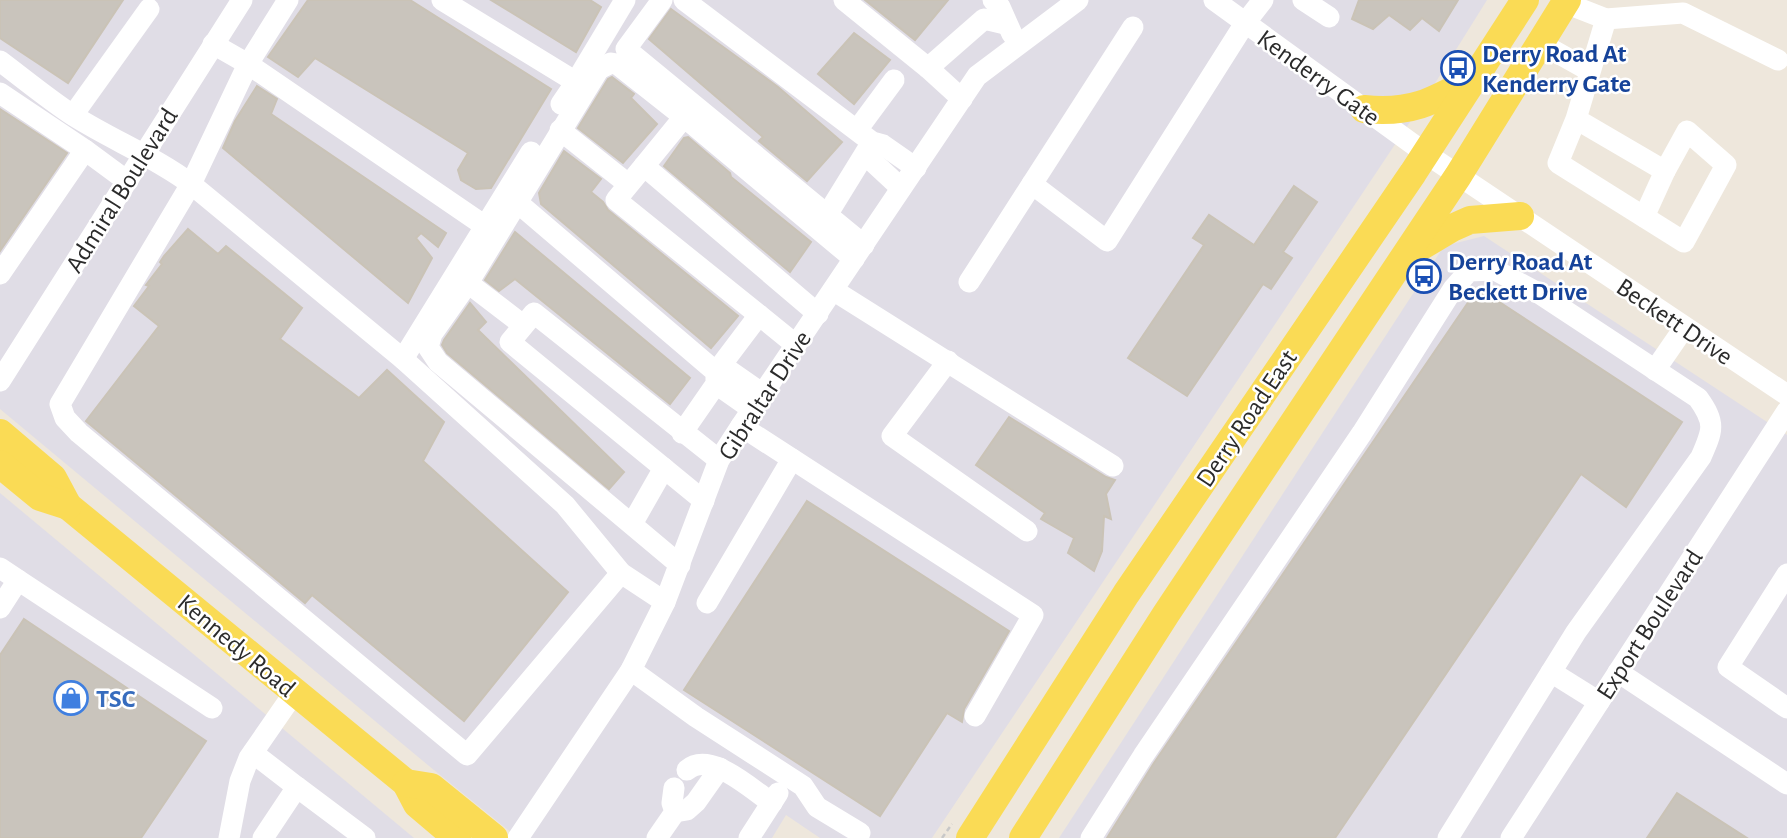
<svg xmlns="http://www.w3.org/2000/svg" width="1787" height="838" font-family="'Alegreya Sans',sans-serif">
  <rect width="100%" height="100%" fill="#eee7dc"/>
  <!-- industrial -->
  <g fill="#e0dde6">
    <polygon points="0,0 1487,0 1422,104 932,838 820,838 786,815 772,838 518,838 429,766 0,409"/>
    <polygon points="1484,236 1787,435 1787,838 1059,838 1444,246"/>
    <polygon points="0,493 414,838 0,838"/>
  </g>
  <!-- building -->
  <g fill="#c9c4bc" stroke="#cac3b6" stroke-width="2">
    <polygon points="0,0 123,0 68,83 0,38"/>
    <polygon points="308,0 410,0 551,89 491,188 476,189 461,180 458,170 468,153 315,58 298,77 268,57"/>
    <polygon points="491,0 590,0 601,7 576,52"/>
    <polygon points="865,0 948,0 915,40"/>
    <polygon points="1359,0 1458,0 1439,31 1422,18 1410,30 1389,15 1373,29 1352,19"/>
    <polygon points="671,9 778,87 842,142 807,181 759,141 763,137 649,39"/>
    <polygon points="854,33 890,60 854,104 818,74"/>
    <polygon points="612,77 634,94 631,98 657,124 623,163 578,128 608,79"/>
    <polygon points="257,86 277,99 271,114 446,233 438,247 421,233 416,238 432,258 408,303 223,148 235,121"/>
    <polygon points="0,109 67,153 0,251"/>
    <polygon points="688,137 730,173 731,177 811,242 790,272 664,166 684,138"/>
    <polygon points="564,151 601,179 591,192 603,202 608,210 738,316 711,348 541,204 539,193"/>
    <polygon points="1294,186 1317,202 1283,252 1292,258 1271,289 1263,284 1187,396 1128,358 1204,245 1193,238 1209,215 1254,245"/>
    <polygon points="188,229 218,254 226,246 302,308 280,339 359,398 387,370 444,422 423,461 568,592 464,721 312,595 305,603 86,421 159,326 134,306 149,286 146,285 162,264 160,262 164,256"/>
    <polygon points="515,232 690,378 670,404 515,279 499,291 485,280"/>
    <polygon points="1478,288 1682,422 1626,507 1581,474 1335,838 1107,838 1154,763"/>
    <polygon points="470,303 486,322 478,330 624,472 609,489 447,353 442,345 444,340"/>
    <polygon points="1009,417 1106,477 1115,480 1106,494 1111,519 1104,516 1102,551 1094,571 1068,553 1074,538 1041,519 1045,513 976,465"/>
    <polygon points="807,501 1009,631 964,709 962,722 947,713 880,816 684,690"/>
    <polygon points="24,619 206,741 141,838 0,838 0,655"/>
    <polygon points="1677,793 1747,838 1647,838"/>
  </g>
  <g fill="none" stroke-linecap="round" stroke-linejoin="round">
    <!-- path -->
    <polyline stroke="#c8c8c8" stroke-width="2.5" stroke-dasharray="5 3.5" stroke-linecap="butt" points="942,838 952,824"/>
    <!-- minor -->
    <g stroke="#fff" stroke-width="21">
      <polyline points="288,0 248,64 191,184 60,404 65,418 79,433 467,755 621,573"/>
      <polyline points="442,0 576,82 561,104"/>
      <polyline points="662,0 626,49 864,245"/>
      <polyline points="684,0 872,142 883,145 916,168"/>
      <polyline points="844,0 928,68 984,19 1005,24"/>
      <polyline points="993,0 1000,7 1012,34"/>
      <polyline points="1214,0 1425,153 1787,395"/>
      <polyline points="1303,0 1329,17"/>
      <polyline points="1565,3 1606,19 1683,13 1778,60"/>
      <polyline points="1540,43 1590,71"/>
      <polyline points="213,44 248,64 485,226"/>
      <path d="M0,61c24,18 48,38 74,55 38,24 81,41 117,68l212,175 162,146 56,68 44,29"/>
      <polyline points="928,68 962,99"/>
      <polyline points="577,80 625,0"/>
      <polyline points="0,93 85,150"/>
      <polyline points="73,115 149,9"/>
      <polyline points="1576,119 1558,163 1684,242 1726,165 1687,131 1665,171 1576,119 1606,19"/>
      <polyline points="560,130 628,184"/>
      <polyline points="857,130 894,80"/>
      <polyline points="872,142 873,162 901,188"/>
      <polyline points="644,166 684,117 854,259"/>
      <polyline points="1032,184 1133,27"/>
      <polyline points="518,203 716,372 716,384 682,433"/>
      <polyline points="827,215 872,142"/>
      <polyline points="1644,217 1665,171"/>
      <polyline points="0,274 85,150 127,181"/>
      <polyline points="969,282 1032,184 1107,241 1245,23 1263,0"/>
      <polyline points="468,283 523,325"/>
      <polyline points="833,290 1113,466"/>
      <polyline points="759,315 616,200 644,166 818,314"/>
      <polyline points="403,359 531,152"/>
      <polyline points="948,361 892,436 1027,531"/>
      <polyline points="1655,370 1684,328"/>
      <polyline points="716,372 759,315 796,345"/>
      <polyline points="716,372 730,371 763,394"/>
      <polyline points="0,381 242,0"/>
      <polyline points="716,384 753,410"/>
      <polyline points="741,426 1033,615 975,716"/>
      <polyline points="704,501 510,342 534,313 719,460"/>
      <polyline points="632,524 664,468"/>
      <polyline points="680,565 438,362 428,347 432,334 468,283 599,69 611,63 617,64 684,117"/>
      <polyline points="0,568 18,580"/>
      <polyline points="1787,574 1728,667 1787,708"/>
      <polyline points="707,603 792,459"/>
      <polyline points="0,608 18,580 212,708"/>
      <polyline points="631,670 696,717 803,786 817,807 860,833"/>
      <polyline points="1551,672 1599,702"/>
      <polyline points="1618,672 1787,784"/>
      <polyline points="253,753 297,787"/>
      <path d="M687,770c23,-20 64,19 85,33"/>
      <polyline points="675,812 687,810 696,802 720,768"/>
      <polyline points="229,838 240,781 249,758 294,693"/>
      <polyline points="263,838 297,787 365,838"/>
      <polyline points="518,838 631,670 665,602 719,460 741,426 977,76 1078,0"/>
      <polyline points="657,838 675,812 672,803 674,788"/>
      <polyline points="749,838 778,793"/>
      <path d="M1091,838l52,-82 219,-323 91,-144 16,-18 26,-1 45,24 158,104c18,25 15,32 3,59l-125,175 -128,206"/>
      <polyline points="1511,838 1787,411"/>
    </g>
    <!-- major -->
    <g stroke="#fadb55" stroke-width="28">
      <path d="M1364,109c46,5 68,-7 108,-29"/>
      <polyline points="1410,253 1452,228 1470,220 1520,216"/>
      <polyline points="0,433 53,478 68,506 406,783 417,804 457,838"/>
      <polyline points="0,464 40,497 68,506"/>
      <polyline points="406,783 431,787 494,838"/>
      <polyline points="970,838 1126,594 1413,173 1525,0"/>
      <polyline points="1023,838 1166,614 1458,176 1567,0"/>
    </g>
  </g>
  <!-- icons -->
  <defs>
    <g id="bus-ring" transform="scale(1.75)"><circle r="9.5" fill="#fff" stroke="#1a4fb4" stroke-width="1.5"/><path d="M-5-6H5V4H4V6H2V4H-2V6H-4V4H-5ZM-3.5-4V0h7V-4ZM-3.5 1.2v1.5H-2V1.2ZM2 1.2v1.5H3.5V1.2Z" fill="#1a4fb4"/></g>
    <g id="shop-ring" transform="scale(1.75)"><circle r="9.5" fill="#fff" stroke="#3f7fe0" stroke-width="1.5"/><path d="M-5-2.5h2.3a2.7 3.5 0 0 1 5.4 0H5L5.5 6h-11ZM-1.5-2.5h3a1.5 2.3 0 0 0-3 0Z" fill="#3f7fe0"/></g>
  </defs>
  <g fill-rule="evenodd">
    <use href="#bus-ring" x="1458" y="68"/>
    <use href="#bus-ring" x="1424" y="276"/>
    <use href="#shop-ring" x="71" y="698"/>
  </g>
  <g text-anchor="middle" stroke-width="5" stroke-linejoin="round" paint-order="stroke">
    <!-- transit labels -->
    <g font-size="26" font-weight="bold" fill="#164399" stroke="#fff" text-anchor="start">
      <text x="1482" y="62">Derry Road At<tspan x="1482" dy="30">Kenderry Gate</tspan></text>
      <text x="1448" y="270">Derry Road At<tspan x="1448" dy="30">Beckett Drive</tspan></text>
    </g>
    <!-- street labels -->
    <g font-size="26" fill="#2b2b2b" stroke="#fff">
      <text transform="translate(1319 77) rotate(36)" y="9">Kenderry Gate</text>
      <text transform="translate(121 190) rotate(-58)" y="9">Admiral Boulevard</text>
      <text transform="translate(1675 321) rotate(34)" y="9">Beckett Drive</text>
      <text transform="translate(764 395) rotate(-57)" y="9">Gibraltar Drive</text>
      <text transform="translate(1246 418) rotate(-56)" y="9">Derry Road East</text>
      <text transform="translate(1649 624) rotate(-57)" y="9">Export Boulevard</text>
      <text transform="translate(237 645) rotate(40)" y="9">Kennedy Road</text>
    </g>
    <!-- shop labels -->
    <g font-size="26" font-weight="bold" fill="#366cbe" stroke="#fff" text-anchor="start">
      <text x="96" y="707">TSC</text>
    </g>
  </g>
</svg>
